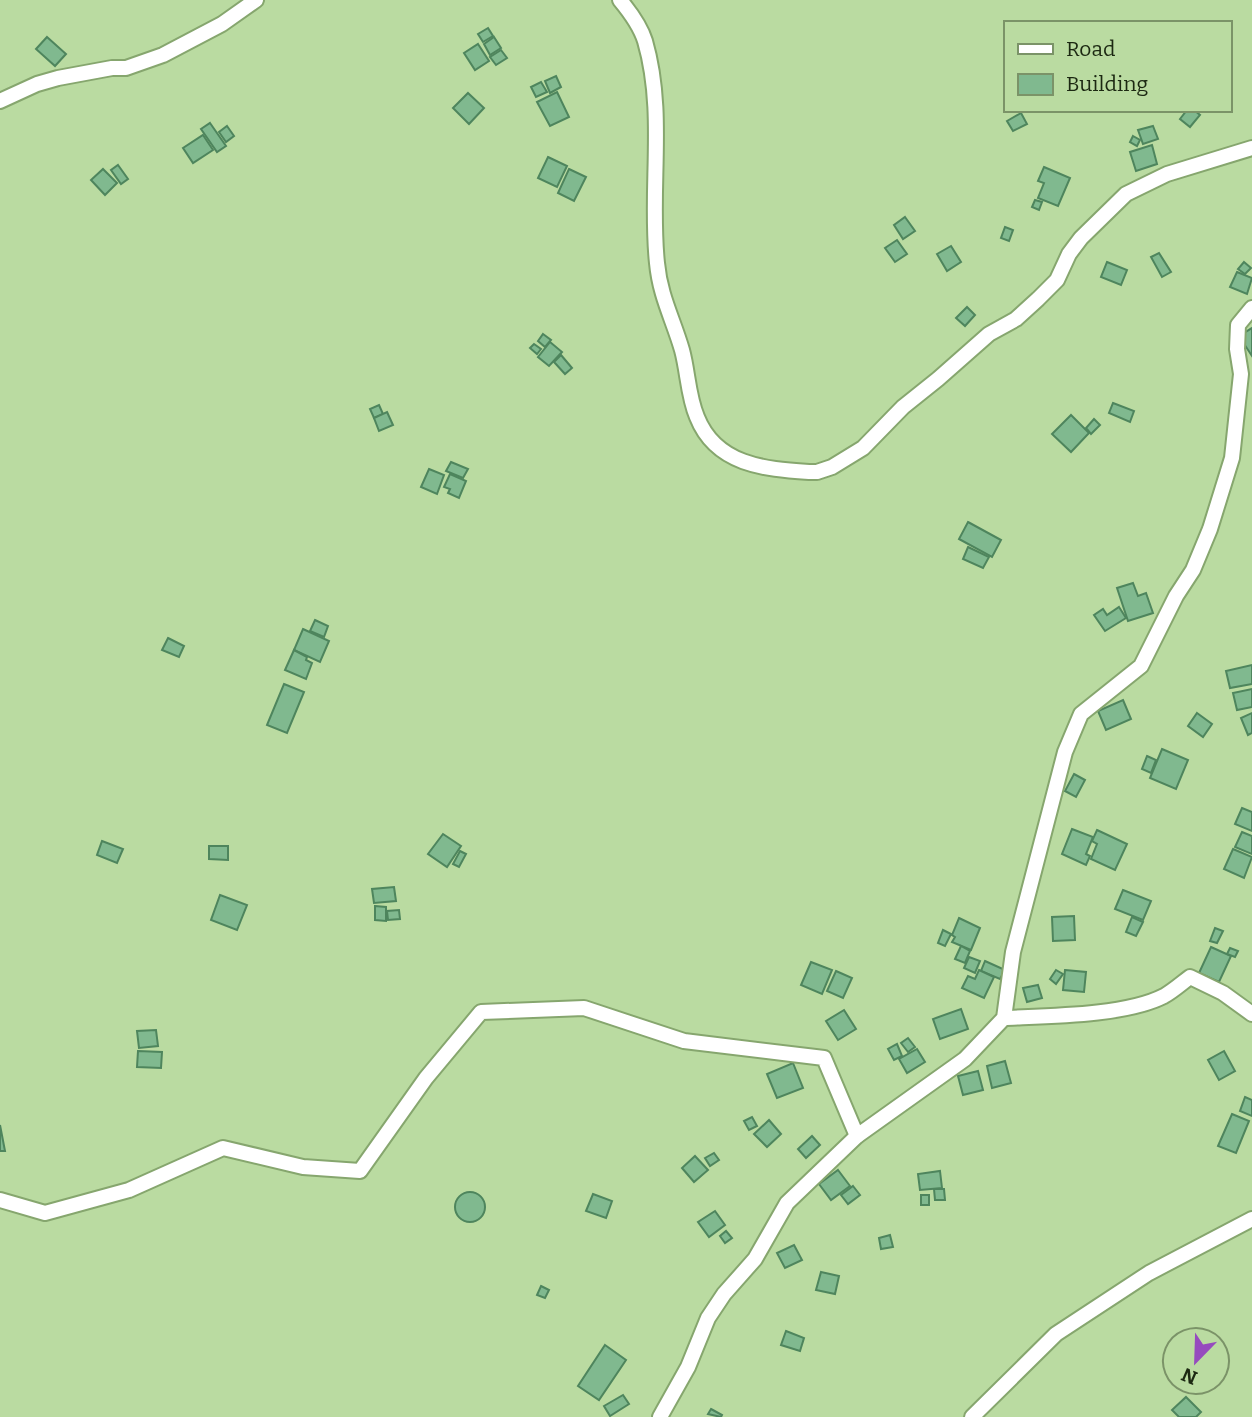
<svg xmlns="http://www.w3.org/2000/svg" width="1252" height="1417" font-family="Bitter,serif">
  <rect width="100%" height="100%" fill="#badba1"/>
  <!-- building -->
  <g fill="#80b98f" stroke="#4e855d" stroke-width="2">
    <polygon points="488,28 493,36 483,42 478,34"/>
    <polygon points="47,37 66,54 55,66 36,49"/>
    <polygon points="494,37 501,48 490,55 484,44"/>
    <polygon points="478,44 489,61 475,70 464,53"/>
    <polygon points="501,50 507,58 496,65 490,57"/>
    <polygon points="556,76 561,87 550,93 545,81"/>
    <polygon points="541,82 547,92 536,97 531,87"/>
    <polygon points="557,92 569,117 550,126 537,102"/>
    <polygon points="468,93 484,108 469,124 453,108"/>
    <polygon points="1187,110 1194,110 1200,115 1190,127 1180,119"/>
    <polygon points="1021,113 1027,124 1013,131 1007,121"/>
    <polygon points="210,123 226,146 217,152 201,129"/>
    <polygon points="227,126 234,136 226,142 219,132"/>
    <polygon points="1153,126 1158,139 1143,144 1138,130"/>
    <polygon points="203,135 213,150 193,163 183,148"/>
    <polygon points="1133,136 1140,140 1137,146 1130,142"/>
    <polygon points="1152,145 1157,164 1136,171 1130,152"/>
    <polygon points="548,157 567,166 557,187 538,178"/>
    <polygon points="118,165 128,179 121,184 111,170"/>
    <polygon points="1044,167 1070,178 1058,206 1038,198 1044,183 1038,181"/>
    <polygon points="103,169 117,183 105,195 91,180"/>
    <polygon points="569,169 586,177 574,201 558,193"/>
    <polygon points="1035,200 1042,202 1039,210 1032,207"/>
    <polygon points="905,217 915,231 903,239 894,225"/>
    <polygon points="1005,227 1013,230 1009,241 1001,238"/>
    <polygon points="897,240 907,254 895,262 885,248"/>
    <polygon points="951,246 961,262 947,271 937,254"/>
    <polygon points="1159,253 1171,272 1162,277 1151,257"/>
    <polygon points="1107,262 1127,270 1121,285 1101,277"/>
    <polygon points="1244,262 1251,268 1245,274 1238,269"/>
    <polygon points="1237,272 1252,278 1247,294 1230,287"/>
    <polygon points="967,307 975,315 965,326 956,318"/>
    <polygon points="1252,328 1252,356 1239,336"/>
    <polygon points="543,334 551,340 545,347 538,341"/>
    <polygon points="550,342 562,352 549,366 538,357"/>
    <polygon points="534,344 541,349 537,354 530,348"/>
    <polygon points="561,355 572,368 565,374 554,362"/>
    <polygon points="1113,403 1134,411 1130,422 1109,413"/>
    <polygon points="379,405 383,414 374,418 370,409"/>
    <polygon points="387,412 393,425 379,431 374,418"/>
    <polygon points="1071,415 1089,433 1071,452 1052,434"/>
    <polygon points="1094,419 1100,425 1091,434 1086,428"/>
    <polygon points="451,462 468,469 463,478 446,471"/>
    <polygon points="429,469 444,475 437,494 421,487"/>
    <polygon points="450,474 466,481 459,498 448,493 450,489 444,487"/>
    <polygon points="968,522 1001,540 992,557 959,539"/>
    <polygon points="968,547 989,557 983,568 963,559"/>
    <polygon points="1133,583 1138,596 1146,593 1153,613 1128,621 1117,588"/>
    <polygon points="1119,607 1126,618 1105,631 1094,615 1103,609 1107,615"/>
    <polygon points="315,620 328,626 324,637 310,631"/>
    <polygon points="303,629 329,641 320,662 294,650"/>
    <polygon points="168,638 184,646 179,657 162,650"/>
    <polygon points="294,650 307,657 306,660 312,663 306,679 285,670"/>
    <polygon points="1252,665 1252,684 1230,688 1226,671"/>
    <polygon points="284,684 304,692 287,733 267,725"/>
    <polygon points="1252,689 1252,707 1237,710 1233,693"/>
    <polygon points="1123,700 1131,719 1106,730 1098,711"/>
    <polygon points="1197,713 1212,724 1203,737 1188,726"/>
    <polygon points="1252,713 1252,733 1248,735 1241,718"/>
    <polygon points="1162,749 1188,760 1176,789 1150,778"/>
    <polygon points="1147,756 1156,760 1151,773 1142,769"/>
    <polygon points="1074,774 1085,780 1076,797 1065,791"/>
    <polygon points="1242,808 1252,812 1252,831 1235,824"/>
    <polygon points="1072,829 1093,837 1086,854 1090,856 1086,865 1062,854"/>
    <polygon points="1097,830 1127,844 1115,870 1091,859 1097,844 1092,841"/>
    <polygon points="1242,832 1252,836 1252,854 1235,847"/>
    <polygon points="443,834 461,846 447,867 428,854"/>
    <polygon points="102,841 123,849 117,863 97,855"/>
    <polygon points="209,846 228,846 228,860 209,859"/>
    <polygon points="1233,849 1252,857 1244,878 1224,869"/>
    <polygon points="460,851 466,854 459,867 453,864"/>
    <polygon points="394,887 396,901 374,903 372,889"/>
    <polygon points="1123,890 1151,901 1143,920 1115,909"/>
    <polygon points="220,895 247,905 237,930 211,920"/>
    <polygon points="375,906 386,907 386,921 375,920"/>
    <polygon points="399,910 400,919 388,920 387,911"/>
    <polygon points="1074,916 1075,940 1053,941 1052,917"/>
    <polygon points="1132,917 1143,922 1136,936 1126,932"/>
    <polygon points="959,918 980,928 971,950 952,942 955,937 952,935"/>
    <polygon points="1215,928 1223,931 1217,943 1210,941"/>
    <polygon points="943,930 951,934 945,946 938,943"/>
    <polygon points="961,946 970,951 965,963 955,959"/>
    <polygon points="1211,947 1231,956 1219,982 1199,973"/>
    <polygon points="1230,948 1238,951 1235,957 1227,954"/>
    <polygon points="969,957 980,961 975,973 964,968"/>
    <polygon points="985,961 1005,970 1000,979 981,971"/>
    <polygon points="811,962 832,970 822,994 801,985"/>
    <polygon points="979,970 994,977 984,998 962,988 968,976 975,979"/>
    <polygon points="1056,970 1063,974 1056,984 1050,979"/>
    <polygon points="1065,970 1086,972 1084,992 1063,990"/>
    <polygon points="836,971 852,978 843,998 827,991"/>
    <polygon points="1038,985 1042,998 1027,1002 1023,988"/>
    <polygon points="961,1009 968,1029 940,1039 933,1019"/>
    <polygon points="844,1010 856,1029 838,1040 826,1021"/>
    <polygon points="156,1030 158,1046 139,1048 137,1031"/>
    <polygon points="908,1038 915,1047 908,1052 901,1043"/>
    <polygon points="897,1044 902,1056 894,1060 888,1049"/>
    <polygon points="917,1049 925,1062 907,1073 899,1059"/>
    <polygon points="138,1051 162,1052 161,1068 137,1067"/>
    <polygon points="1224,1051 1235,1071 1219,1080 1208,1060"/>
    <polygon points="1005,1061 1011,1083 992,1088 987,1066"/>
    <polygon points="793,1063 803,1088 777,1098 767,1074"/>
    <polygon points="978,1071 983,1090 963,1095 958,1076"/>
    <polygon points="1245,1097 1252,1100 1252,1116 1240,1111"/>
    <polygon points="1232,1114 1249,1121 1236,1153 1218,1146"/>
    <polygon points="752,1117 757,1126 749,1130 744,1121"/>
    <polygon points="769,1120 781,1134 767,1147 754,1134"/>
    <polygon points="0,1125 5,1151 0,1151"/>
    <polygon points="812,1136 820,1145 806,1158 798,1149"/>
    <polygon points="714,1153 719,1160 710,1166 705,1158"/>
    <polygon points="695,1156 708,1170 694,1182 682,1168"/>
    <polygon points="838,1170 850,1186 831,1200 819,1184"/>
    <polygon points="940,1171 942,1188 920,1190 918,1174"/>
    <polygon points="853,1186 860,1195 848,1204 841,1195"/>
    <polygon points="934,1189 944,1189 945,1200 935,1200"/>
    <circle cx="470" cy="1207" r="15"/>
    <polygon points="593,1194 612,1201 606,1218 586,1211"/>
    <rect x="921" y="1195" width="8" height="10"/>
    <polygon points="715,1211 725,1225 709,1237 698,1222"/>
    <polygon points="726,1231 732,1238 725,1243 720,1236"/>
    <polygon points="890,1235 893,1247 881,1249 879,1238"/>
    <polygon points="794,1245 802,1260 785,1268 777,1253"/>
    <polygon points="821,1272 839,1276 835,1294 816,1290"/>
    <polygon points="541,1286 549,1290 545,1298 537,1295"/>
    <polygon points="786,1331 804,1338 800,1351 781,1345"/>
    <polygon points="605,1345 626,1360 599,1400 578,1386"/>
    <polygon points="623,1395 629,1404 610,1416 604,1406"/>
    <polygon points="1186,1397 1201,1412 1196,1417 1179,1417 1172,1410"/>
    <polygon points="711,1409 722,1415 721,1417 708,1414"/>
  </g>
  <g fill="none" stroke-linecap="round" stroke-linejoin="round">
    <!-- street casing -->
    <g stroke="#86a66e" stroke-width="18">
      <g id="street">
        <path d="M620,0c10,12 20,25 25,41 21,72 4,148 12,222 3,33 16,56 25,87 6,22 6,46 15,67 19,48 67,52 112,55h8l15,-5 31,-19 40,-41 35,-28 51,-45 27,-15 22,-20 19,-19 12,-26 12,-16 45,-44 41,-20 85,-26"/>
        <polyline points="0,101 37,84 58,78 112,68 126,68 163,55 222,24 256,0"/>
        <path d="M1004,1018c44,-2 121,-2 160,-22 9,-5 18,-13 26,-19l33,16 29,21"/>
        <polyline points="0,1200 45,1213 129,1190 223,1148 303,1167 360,1171 426,1078 481,1012 584,1008 684,1041 824,1058 857,1136"/>
        <polyline points="660,1417 688,1367 708,1318 724,1294 755,1259 787,1203 857,1136 965,1059 1004,1018 1013,952 1065,752 1081,714 1141,666 1176,596 1193,570 1210,529 1232,458 1241,374 1237,349 1238,325 1252,308"/>
        <polyline points="972,1417 1056,1334 1149,1273 1252,1219"/>
      </g>
    </g>
    <!-- street -->
    <use href="#street" stroke="#fff" stroke-width="14"/>
  </g>
  <!-- legend -->
  <rect x="1004" y="21" width="228" height="91" fill="#badba1" stroke="#7b9368" stroke-width="2"/>
  <rect x="1018" y="44" width="35" height="10" fill="#ffffff" stroke="#7b9368" stroke-width="2"/>
  <text x="1066" y="56" font-size="21" fill="#1c2812">Road</text>
  <rect x="1018" y="74" width="35" height="21" fill="#80b98f" stroke="#7b9368" stroke-width="2"/>
  <text x="1066" y="91" font-size="21" fill="#1c2812">Building</text>
  <!-- north arrow -->
  <g transform="translate(1196 1361) rotate(203)"><circle r="33" fill="#badba1" stroke="#7b9368" stroke-width="2"/>
  <path d="M0-5L12 26L0 18L-12 26Z" fill="#964bbe"/>
  <text y="-10" font-size="19" font-weight="bold" text-anchor="middle" fill="#1c2812">N</text>
  </g>
</svg>
